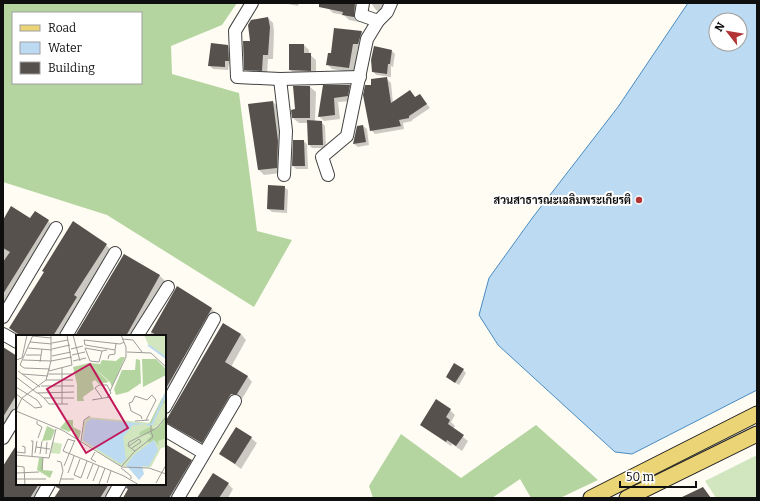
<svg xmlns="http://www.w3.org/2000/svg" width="760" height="501" font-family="Bitter,Sarabun,serif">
  <rect width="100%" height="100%" fill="#fefcf3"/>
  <!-- green -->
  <polygon fill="#d1e6bf" points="757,455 757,498 716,498 705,481"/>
  <!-- forest -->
  <g fill="#b5d5a0" fill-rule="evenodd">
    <path d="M3,3h234l-15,22 -51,21 1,28 67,19 18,138 35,9 -38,67 -147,-92 -104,-33zM13,13h128v70h-128z"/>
    <polygon points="536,425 598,480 560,498 531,498 520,479 492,498 373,498 369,486 401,434 461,478"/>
  </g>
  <!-- water -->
  <path fill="#bcdaf1" stroke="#4a8cc1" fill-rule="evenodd" d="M688,3h69v387l-125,64 -17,-2 -117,-107 -19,-30 10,-37 44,-61 85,-110zM716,20h24v24h-24z"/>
  <!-- shadow -->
  <g fill="#0003">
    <polygon points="283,3 299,3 298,6"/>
    <polygon points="330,3 363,3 359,22 349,20 344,15 333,13 328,8"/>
    <polygon points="371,3 386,3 383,12 376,10"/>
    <polygon points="268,18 273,23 274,32 273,59 268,59 267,75 250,75 245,69 251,42"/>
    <polygon points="335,30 362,32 367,37 363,48 358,48 354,73 332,69 327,64 332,55"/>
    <polygon points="304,45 309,50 309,54 316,60 316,76 296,75 290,70"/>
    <polygon points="228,46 231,50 232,64 229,64 228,70 213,69 209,65"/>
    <polygon points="392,51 395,54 393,67 391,66 391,77 376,75 373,71"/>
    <polygon points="387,79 391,83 393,103 410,92 416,98 420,95 430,108 412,120 412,121 403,123 404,129 375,134 371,130 372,85"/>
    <polygon points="324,86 350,86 354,91 352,101 338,102 340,119 324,121 319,116"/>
    <polygon points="294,87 310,87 316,92 315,122 321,122 325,126 326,148 312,148 309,145 308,123 299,123 293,118 296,110"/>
    <polygon points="273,102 278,107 281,147 281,173 264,175 259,170"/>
    <polygon points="363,126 367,129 369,145 358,147 354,144"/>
    <polygon points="303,141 307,144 308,169 296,169 293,166"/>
    <polygon points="284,187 288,190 287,213 272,212 268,209"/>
    <polygon points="30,220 48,221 54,226 3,308 3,222"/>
    <polygon points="106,245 112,251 63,336 19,336 11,328"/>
    <polygon points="124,255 160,276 166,282 135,336 75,336"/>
    <polygon points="178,288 212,309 217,314 165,405 165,336 149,336"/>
    <polygon points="223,324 241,334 246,340 231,367 247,376 252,382 242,399 237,399 207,448 171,428 166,422"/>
    <polygon points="3,348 17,357 17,403 3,427"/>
    <polygon points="463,370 466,373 459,385 447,377"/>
    <polygon points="450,410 455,415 451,422 455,426 453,429 468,441 462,451 452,444 451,446 421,425"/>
    <polygon points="251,438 257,443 241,469 220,453"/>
    <polygon points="17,444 17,484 44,484 35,498 3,498 3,467"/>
    <polygon points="165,445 191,460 196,466 178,498 123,498 131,484 165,484"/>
    <polygon points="63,484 116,484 107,498 54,498"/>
    <polygon points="228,484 233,489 228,498 198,498"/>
  </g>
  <!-- building -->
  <g fill="#57514d">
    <polygon points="319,3 355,3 354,17 342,15 343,12 319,7"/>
    <polygon points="268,17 270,27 268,55 263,55 262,71 244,70 243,41 250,41 248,25 251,20"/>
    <polygon points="334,28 362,31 358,44 353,44 349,68 326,65 328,53 331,53"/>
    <polygon points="211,43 228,45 229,61 225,61 225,67 208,66"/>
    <polygon points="289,44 304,44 304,53 311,53 311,71 289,70"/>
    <polygon points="374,46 392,50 390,64 388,64 387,74 372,72 371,60"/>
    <polygon points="387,77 391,103 410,90 415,97 420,94 427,104 409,116 409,118 399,120 401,126 370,131 363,95 365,85 371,85 371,79"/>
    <polygon points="323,85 350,85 348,96 334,98 335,115 318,117"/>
    <polygon points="293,86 310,86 310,118 292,118 291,110 295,109"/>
    <polygon points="273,101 278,141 277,168 258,170 248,104"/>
    <polygon points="307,120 322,121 323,145 308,145"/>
    <polygon points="363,125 366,142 353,144 357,126"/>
    <polygon points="293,140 304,140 305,166 292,166"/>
    <polygon points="268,185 285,186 284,210 267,209"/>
    <polygon points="11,206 30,218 35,211 49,220 3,294 3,262 10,252 3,248 3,220"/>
    <polygon points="73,221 107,244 74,295 77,297 53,336 21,336 9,328 44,272 42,271"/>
    <polygon points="124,254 160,275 126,336 75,336"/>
    <polygon points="177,286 212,308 165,390 165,336 158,336 151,332"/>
    <polygon points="223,323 241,334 225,362 248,376 237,394 231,394 229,397 202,443 165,422"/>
    <polygon points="3,347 17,356 17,394 3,417"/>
    <polygon points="454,363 464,369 455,383 446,377"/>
    <polygon points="436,399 451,409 446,417 450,420 448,424 464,435 456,446 447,440 446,442 420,425"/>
    <polygon points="236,427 252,437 235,464 219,454"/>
    <polygon points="17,444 17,484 39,484 30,498 3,498 3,466"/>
    <polygon points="165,444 192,460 169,498 123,498 128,489 126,488 127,484 165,484"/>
    <polygon points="213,473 229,483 219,498 197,498"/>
    <polygon points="56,484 109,484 100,498 54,498 60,489 56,487"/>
    <polygon points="703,487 711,498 680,498"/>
  </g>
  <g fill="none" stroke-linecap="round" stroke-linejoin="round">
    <!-- minor casing -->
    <g stroke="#424242" stroke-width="14">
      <g id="minor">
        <polyline points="252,3 235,31 237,77 280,79 360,77"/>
        <polyline points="363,3 361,15 378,21"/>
        <polyline points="280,79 286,131 284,175"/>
        <polyline points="328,175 322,157 347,136 367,39 378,21 387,12 391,3"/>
        <polyline points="3,317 56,228"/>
        <polyline points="3,334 17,342"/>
        <polyline points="66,336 115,253"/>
        <polyline points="137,336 168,287"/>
        <polyline points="165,407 214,319"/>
        <polyline points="165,430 204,453"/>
        <polyline points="3,438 17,415"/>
        <polyline points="41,498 49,484"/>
        <polyline points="112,498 120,484"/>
        <polyline points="178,498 235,401"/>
      </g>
    </g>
    <!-- major casing -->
    <g stroke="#202020" stroke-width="17">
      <g id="major">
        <polyline points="591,498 757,414"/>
        <polyline points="627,498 757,434"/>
      </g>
    </g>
    <!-- minor -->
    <use href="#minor" stroke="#fff" stroke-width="12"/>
    <!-- major -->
    <use href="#major" stroke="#ebd475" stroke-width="15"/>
  </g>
  <!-- markers -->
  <circle fill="#b33434" stroke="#fff" stroke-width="1.5" cx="639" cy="200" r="4"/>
  <g text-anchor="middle" stroke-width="4" stroke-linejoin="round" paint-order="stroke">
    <!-- poi labels -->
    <g font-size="11" font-weight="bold" fill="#0f0f0f" stroke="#fff" text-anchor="end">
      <text x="631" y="204">สวนสาธารณะเฉลิมพระเกียรติ</text>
    </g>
  </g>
  <!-- overview -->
  <g transform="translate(16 335)">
    <rect width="150" height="150" fill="#fefcf3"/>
    <path d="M128,0h22v24l-17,-13zM150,55v57l-5,1 -10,19 -30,-1 -39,-25 2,-19 4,-5 63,6zM36,107l10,2 -2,10 -9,-1z" fill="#d1e6bf"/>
    <path d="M105,22h4l-13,30 -2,-5 -20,-18 19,18 -10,2 -4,-4 -3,2 2,7 -11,8 1,4h-7v-17l-4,-17 16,-4 11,1 2,-4 14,1zM120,24l4,1 1,23 -13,9 -12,3 -2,-6 8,-19h13zM126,24h14l10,10v6l-23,12zM146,63l4,5h-3l-11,22 -3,-1zM150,78v25l-8,3 1,4 -5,-5 -5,3 -2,-3 4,-4 -2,-2 -10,1 1,-3 10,-5 6,3 6,-6zM51,85h6v7l8,4 -2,8 -5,-4 1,-3 -4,-2 -2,2 -9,-4zM31,91l8,4 -4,10 -9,1zM23,123h4v12l10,1 -3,7 -13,-8z" fill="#b5d5a0"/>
    <path d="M75,84l21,2 35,3 -14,1 -10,12 3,22 -5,5 -38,-24 3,-17zM138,105l4,10 -9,16h-7l2,8 -5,6 -13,-15 8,-10z" fill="#bcdaf1"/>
    <path fill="none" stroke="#bcdaf1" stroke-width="2" d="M132,10l18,13M131,90l5,-1 14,-31"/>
    <path fill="none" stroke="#9e9d98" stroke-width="1" d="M17,0l-13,30 4,3 26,1M57,0l7,26M16,1l19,2M106,4l11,1 9,12M14,7l22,2M36,8l16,-3M100,9l-1,6 -30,-5 -1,-5 36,4 4,-2M12,13l24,2M36,14l18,-4M55,14l12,-3M86,16l-17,-3 5,13 9,1 3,-11 5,-1M111,17l24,1 15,14M10,20h15M56,20l13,-3M36,21l19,-4M92,24l1,-4 6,-1v-4M0,25l6,-2 5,-23M7,25l28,1 21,-4M57,26l13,-3M24,27l2,-13M2,36l22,16M33,36l23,-6 -5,-30M6,39l26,2M32,39h24M0,42l21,16 37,-1M30,45h27M25,51h33M0,52l21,13 5,7 -7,1 -19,-14M94,56l16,-34v-10l-5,-12M22,58l6,5h30M28,63l5,6h19M86,63l-7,-10 4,-3h8l4,8 -4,4M76,65l18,-3M46,69v-36M0,76l6,-13 24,-18 5,-19v-26M0,76l46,19 60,37 27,1 17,6M126,84l-1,-3 -10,-5 -2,-8 3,-1 3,-6 12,4 5,-5 4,5 -10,20M21,86v3l5,3 -4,11M119,86l14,-1M135,90v6l6,-3 9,-11M15,106h2l-1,15M58,106l-6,-2 -5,12 61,25 15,9M65,106l3,-21 6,-4M113,111l10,-7 2,3 -9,6M20,112l14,2M0,117l9,1v-6l-3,-1M79,117l-4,7 5,3M19,118l2,-12M24,119l2,-13M30,119l1,-12M0,120l33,3 7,-29M64,124l-6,16 7,3 6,-17M41,126l4,1 2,9 -4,14M0,131l8,1 1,18M48,131l11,-26M105,132l14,-16 18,-14 -2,-6 -22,11 -1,4 7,5M105,133l10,8v3M26,135l1,-13M0,138l23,-1M52,138l6,-17M0,144h30M45,144h13M71,144l6,-15M77,146l6,-15M91,148l4,-12M140,148l10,-18M83,149l6,-16M57,150h15"/>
    <path fill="#c2185b" fill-opacity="0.15" stroke="#c2185b" stroke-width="2" d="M74,29l38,64 -42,25 -39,-64z"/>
    <rect width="150" height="150" fill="none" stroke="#0f0f0f" stroke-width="2"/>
  </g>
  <!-- border -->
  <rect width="760" height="501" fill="none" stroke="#0f0f0f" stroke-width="8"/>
  <!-- legend -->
  <rect x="12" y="12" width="130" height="72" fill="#ffffff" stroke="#9f9f9f"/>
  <rect x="20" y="25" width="20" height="6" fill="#ebd475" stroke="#9f9f9f"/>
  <text x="48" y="32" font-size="12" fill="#0f0f0f">Road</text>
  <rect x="20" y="42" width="20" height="12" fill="#bcdaf1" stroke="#9f9f9f"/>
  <text x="48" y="52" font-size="12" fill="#0f0f0f">Water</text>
  <rect x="20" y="62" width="20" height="12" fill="#57514d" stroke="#9f9f9f"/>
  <text x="48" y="72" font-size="12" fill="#0f0f0f">Building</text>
  <!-- north arrow -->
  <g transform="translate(728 32) rotate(301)"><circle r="19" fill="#ffffff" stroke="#9f9f9f"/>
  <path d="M0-3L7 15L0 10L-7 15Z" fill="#b33434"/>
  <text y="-6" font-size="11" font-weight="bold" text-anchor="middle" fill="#0f0f0f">N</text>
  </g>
  <!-- scale -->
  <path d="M620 481v6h76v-6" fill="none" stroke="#0f0f0f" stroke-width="2"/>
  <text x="626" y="481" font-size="12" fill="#0f0f0f" stroke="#ffffff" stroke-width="3" paint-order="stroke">50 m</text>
</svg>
